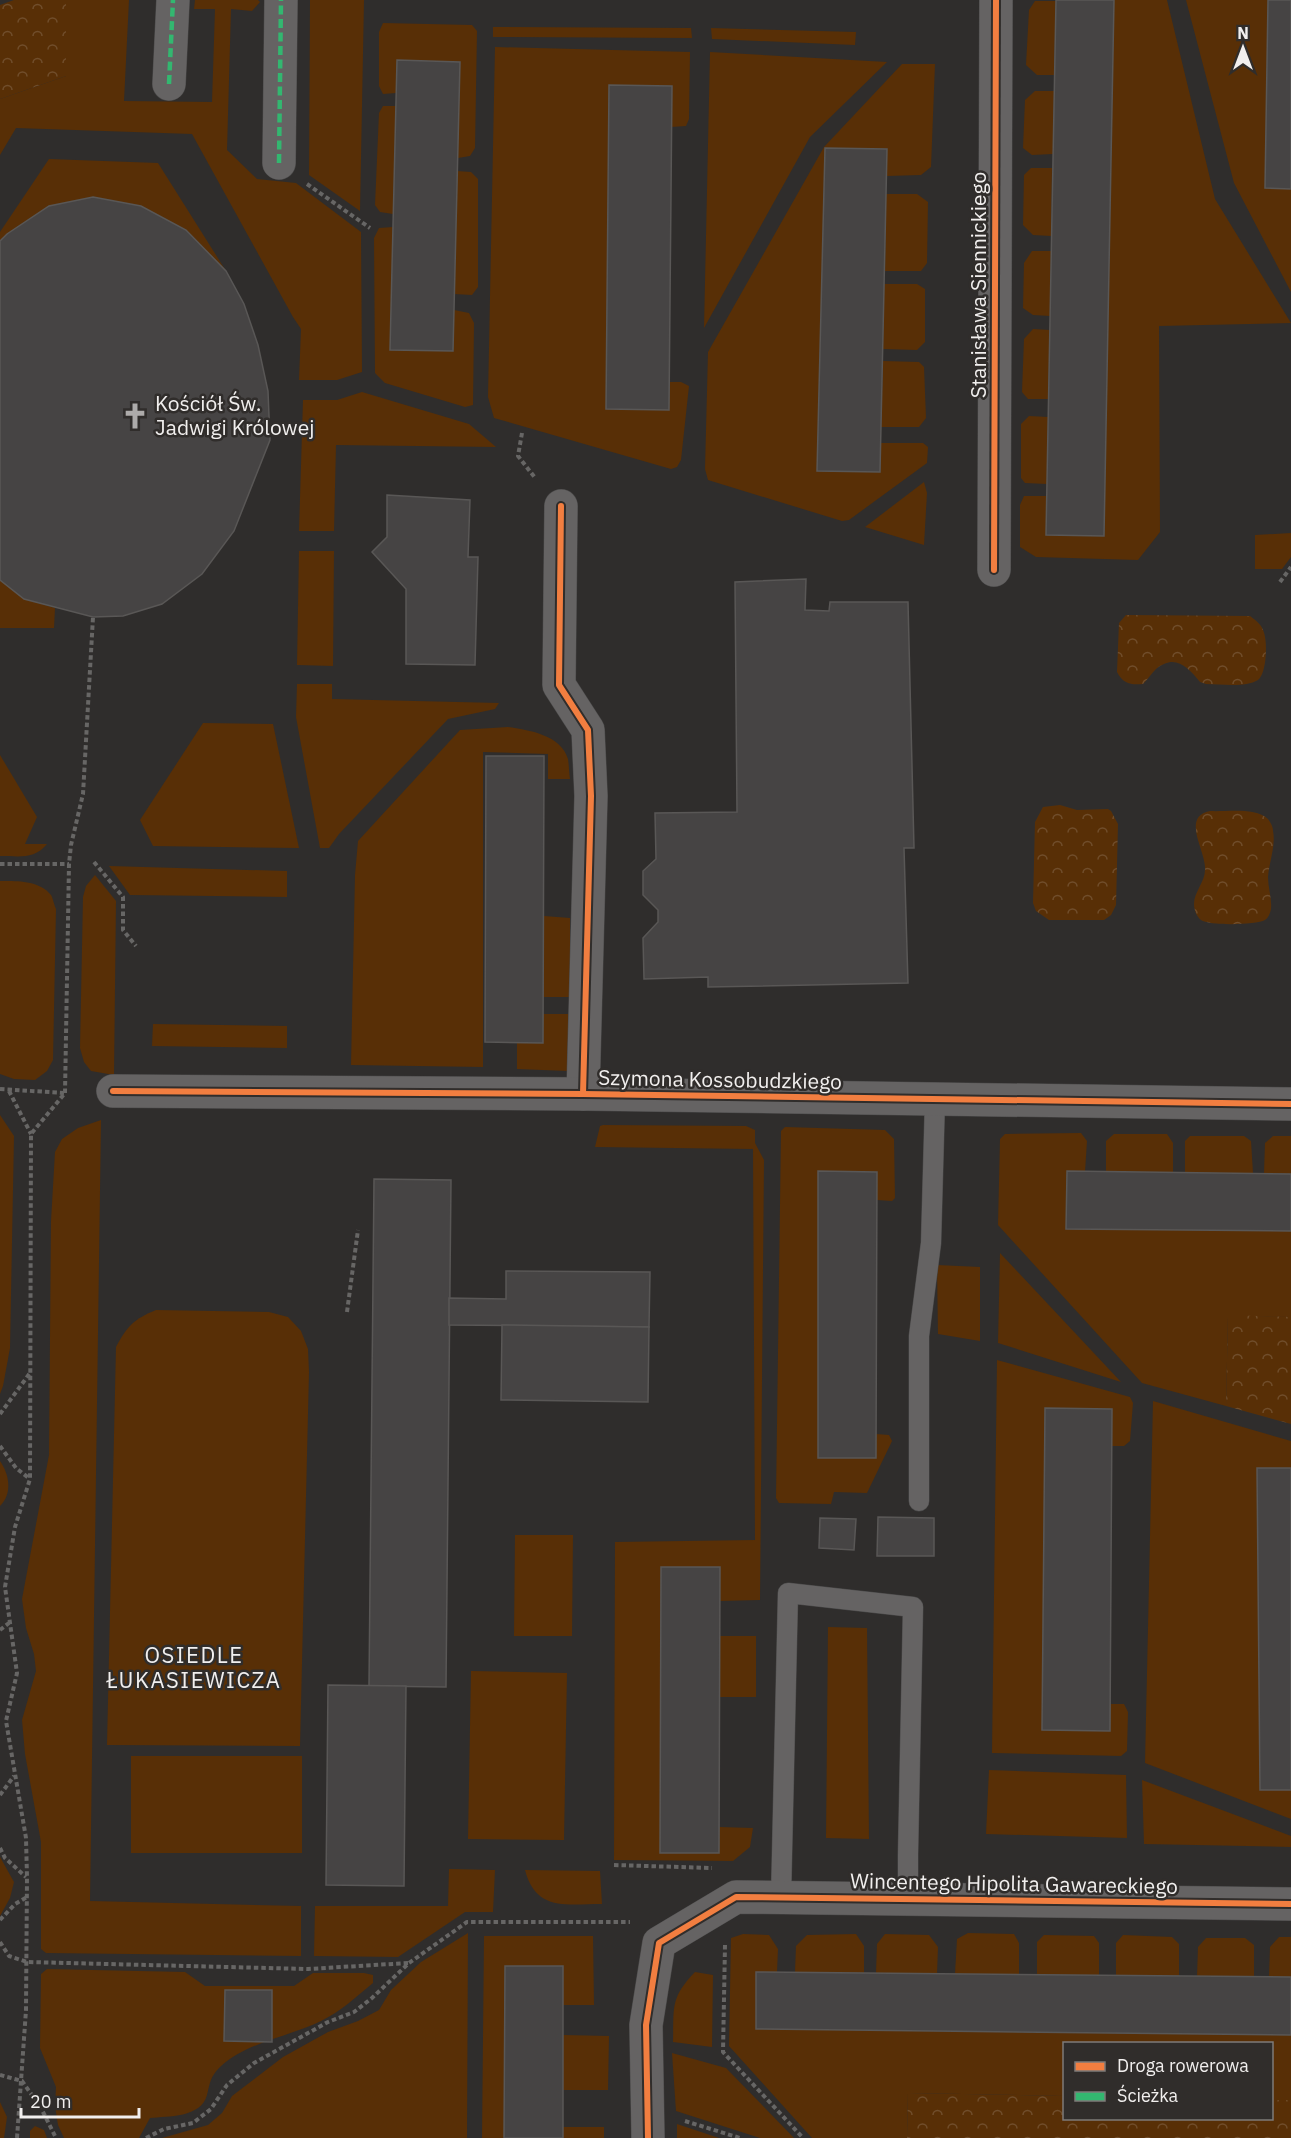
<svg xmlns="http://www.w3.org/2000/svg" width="1291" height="2138" font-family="'IBM Plex Sans',sans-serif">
  <defs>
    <pattern id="park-crowns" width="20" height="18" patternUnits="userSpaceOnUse" patternTransform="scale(1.5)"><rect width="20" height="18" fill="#582f06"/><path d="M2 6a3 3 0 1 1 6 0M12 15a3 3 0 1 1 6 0" fill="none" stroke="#704d2b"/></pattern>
  </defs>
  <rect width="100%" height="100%" fill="#2f2d2c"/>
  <!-- green -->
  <g fill="#582f06">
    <polygon points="66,0 129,0 124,101 212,102 215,9 194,9 195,0 258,0 260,2 252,11 231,9 227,150 257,179 296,183 361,232 362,372 337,380 299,380 301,329 293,317 192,134 16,128 0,155 0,99 66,76"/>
    <polygon points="310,0 364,0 360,211 309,175"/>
    <polygon points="1114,0 1167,0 1215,199 1291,323 1159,326 1160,532 1138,560 1036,557 1020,547 1020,505 1024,496 1047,496 1046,535 1104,536"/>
    <polygon points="1186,0 1268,0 1265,188 1291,189 1291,292 1234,183"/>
    <polygon points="1035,1 1056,1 1054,75 1037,75 1026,65 1029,10"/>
    <polygon points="383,23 472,25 477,31 475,148 470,156 458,158 459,62 397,60 396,93 383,94 379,86 379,32"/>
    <polygon points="493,27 691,28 692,38 493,37"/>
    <polygon points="711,28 856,32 855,45 712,39"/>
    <polygon points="495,47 690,52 689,119 686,126 671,127 609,86 606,409 669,409 669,382 681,382 689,386 681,460 677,467 671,469 494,418 488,397"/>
    <polygon points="710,52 887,62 810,137 704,328"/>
    <polygon points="902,64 935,64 931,167 921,175 887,176 887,149 825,148 817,471 880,472 881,443 923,443 928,447 927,463 849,520 842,521 708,480 705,469 708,352 824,147"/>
    <polygon points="1035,91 1054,91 1053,154 1032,155 1023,148 1025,100"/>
    <polygon points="383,106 396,106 393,214 380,212 375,205 379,113"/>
    <polygon points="49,159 158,163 226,271 141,206 93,197 49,206 7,234 0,241 0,232"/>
    <polygon points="1031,168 1052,168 1051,236 1033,235 1023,225 1024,175"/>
    <polygon points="457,171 471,172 478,179 478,287 472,295 454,294"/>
    <polygon points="886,194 917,194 928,202 927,263 921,271 885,271"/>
    <polygon points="393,227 390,350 453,351 454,310 469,313 474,323 473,405 465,407 385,383 375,373 374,238 379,228"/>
    <polygon points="1032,251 1051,251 1050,316 1033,315 1023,308 1024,263"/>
    <polygon points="884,284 917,284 925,289 925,342 917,350 883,349"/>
    <polygon points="1033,329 1050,330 1048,399 1028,399 1022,392 1024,339"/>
    <polygon points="883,361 919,362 924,367 926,418 919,427 881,427"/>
    <polygon points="362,392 469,424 496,447 336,445 334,531 299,531 303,400 337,400"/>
    <polygon points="1029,416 1048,417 1047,484 1025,483 1021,478 1021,424"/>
    <polygon points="924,482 927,493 924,545 865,527"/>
    <polygon points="1291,533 1291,557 1282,569 1255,569 1255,535"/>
    <polygon points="299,551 334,551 333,666 297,665"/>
    <polygon points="0,580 24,599 55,608 54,628 0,628"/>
    <polygon points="297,684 332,684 332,699 499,703 495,709 448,719 339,834 329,848 320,848 296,717"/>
    <polygon points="203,723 273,724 299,848 153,846 140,820"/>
    <path d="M508,727c21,3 53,8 60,32 1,6 1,14 2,20h-22v-25l-65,-2v315l-132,-2 4,-190 3,-34 102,-111z"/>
    <path d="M0,755l37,62 -12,27h22c-13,16 -28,12 -47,12z"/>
    <polygon points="109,866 287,871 287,897 130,895"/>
    <polygon points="95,875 116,901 114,1075 91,1071 84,1062 80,1048 83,897 86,886"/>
    <path d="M0,881c16,0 39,-1 51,14 2,3 3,10 5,14l-3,151 -6,11 -12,9 -21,-1 -14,-5z"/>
    <polygon points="544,916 570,918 570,997 543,997"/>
    <polygon points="543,1014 570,1014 568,1071 517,1069 517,1043 543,1043"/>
    <polygon points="153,1024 287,1026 287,1048 152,1046"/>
    <polygon points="0,1115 14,1136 10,1348 3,1386 0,1394"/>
    <polygon points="101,1120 90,1901 301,1906 301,1956 46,1953 41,1949 41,1842 25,1754 22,1720 36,1671 34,1654 26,1628 22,1599 49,1455 51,1221 55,1152 62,1139 78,1128"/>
    <polygon points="603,1125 746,1126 755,1130 755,1143 764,1160 760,1600 720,1601 719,1567 661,1567 660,1853 719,1853 719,1827 753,1828 750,1847 733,1861 614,1860 615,1542 755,1540 753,1149 595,1147 600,1126"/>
    <polygon points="785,1127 885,1130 894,1139 895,1198 892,1201 877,1200 877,1172 819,1172 818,1457 876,1458 876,1434 889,1435 892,1441 867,1493 834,1492 831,1504 779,1503 776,1498 781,1131"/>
    <polygon points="1081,1133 1087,1141 1085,1172 1067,1172 1066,1229 1291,1231 1291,1317 1228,1316 1226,1406 1142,1383 998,1225 1000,1139 1005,1134"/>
    <polygon points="1114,1134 1167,1134 1173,1143 1173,1173 1106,1172 1106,1141"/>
    <polygon points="1190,1136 1244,1136 1251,1141 1253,1173 1185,1173 1185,1141"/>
    <polygon points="1273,1136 1291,1136 1291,1174 1264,1173 1265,1143"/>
    <polygon points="1000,1253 1121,1382 998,1343"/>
    <polygon points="937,1265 980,1267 980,1341 938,1334"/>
    <path d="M156,1310l113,2 19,5 13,14 7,18 1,23 -9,374 -193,-1 9,-398c11,-21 18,-28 40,-37z"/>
    <polygon points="997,1360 1130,1397 1133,1403 1130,1441 1124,1446 1112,1446 1112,1409 1045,1409 1042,1730 1109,1731 1110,1704 1124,1704 1128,1712 1127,1751 1121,1756 992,1753"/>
    <polygon points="1153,1401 1291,1441 1291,1468 1257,1469 1260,1790 1291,1790 1291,1819 1145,1763"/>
    <path d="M0,1461c9,13 13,32 0,45z"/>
    <polygon points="515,1535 573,1535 572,1636 514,1636"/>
    <polygon points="828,1627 867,1628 869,1839 826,1838"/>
    <rect x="719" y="1636" width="37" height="61"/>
    <polygon points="471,1671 567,1673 564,1840 468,1839"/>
    <rect x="131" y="1756" width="171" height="97"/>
    <polygon points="989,1770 1126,1775 1127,1838 986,1834"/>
    <polygon points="1142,1780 1291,1836 1291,1847 1144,1844"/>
    <polygon points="0,1857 14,1882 10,1898 0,1916"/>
    <polygon points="449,1869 495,1870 493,1912 465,1912 398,1957 314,1956 315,1906 448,1906"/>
    <path d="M525,1870l75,1 2,33c-35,0 -66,8 -77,-34z"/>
    <polygon points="468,1933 467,2138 162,2138 208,2125 222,2113 232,2096 283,2057 328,2032 358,2021 379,2010 391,1990 421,1962"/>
    <polygon points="968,1933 1014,1934 1019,1943 1019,1975 955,1974 957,1939"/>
    <polygon points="743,1934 769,1935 778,1949 777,1972 756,1972 756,2029 1291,2035 1291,2100 1272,2100 1272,2044 1064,2044 1064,2096 908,2093 907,2138 812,2138 729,2046 731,1938"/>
    <polygon points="856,1934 864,1946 864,1973 795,1972 796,1946 807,1935"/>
    <polygon points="885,1934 929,1935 938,1947 937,1974 876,1973 877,1944"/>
    <polygon points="1044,1935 1094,1936 1099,1943 1099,1975 1037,1975 1037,1942"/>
    <polygon points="1123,1935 1172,1937 1179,1944 1179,1977 1116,1976 1116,1943"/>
    <polygon points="484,1936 593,1936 594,2005 563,2005 563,1966 505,1966 504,2138 482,2138"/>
    <polygon points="1279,1937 1291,1937 1291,1977 1269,1977 1270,1947"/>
    <polygon points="1206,1938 1245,1938 1254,1945 1254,1977 1197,1977 1198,1947"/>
    <path d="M47,1969l138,3 20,14h89l19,-13h51l9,2v8c-17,14 -33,29 -52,38 -33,16 -74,21 -101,46 -10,10 -10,16 -13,28 -6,23 -39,21 -57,23l-11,20h-75l-6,-13 -3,-19 1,-19 -16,-39 1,-74z"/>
    <path d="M695,1972l18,3 -1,72 -39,-5c1,-35 -3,-44 22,-70z"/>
    <polygon points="563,2035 609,2036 608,2090 563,2090"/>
    <polygon points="672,2053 726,2068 794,2138 760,2138 676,2111"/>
    <polygon points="0,2102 7,2117 4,2138 0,2138"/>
    <polygon points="677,2124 719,2138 677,2138"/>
    <polygon points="35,2126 44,2130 47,2138 30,2138 30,2131"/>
    <rect x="563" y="2127" width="41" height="11"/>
  </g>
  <!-- park -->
  <g fill="url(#park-crowns)">
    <polygon points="14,0 66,0 66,76 0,99 0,5"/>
    <path d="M1126,615l124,1c5,4 11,8 13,14 5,10 4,43 -5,50 -13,8 -37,4 -52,4l-6,-2c-12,-15 -25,-29 -44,-13 -5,5 -8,10 -13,15 -12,1 -20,0 -26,-12l2,-49z"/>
    <polygon points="1060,805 1077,810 1108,809 1111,811 1118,824 1116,905 1111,915 1104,920 1049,920 1036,911 1033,903 1035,822 1043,807"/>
    <path d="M1210,811c17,1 45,-4 58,8 3,4 5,8 5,12 3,15 -4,31 -5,46 0,11 4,21 3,32 -1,5 -3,9 -6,11 -9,5 -56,6 -64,0 -4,-3 -7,-10 -7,-16 0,-12 11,-22 11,-34 2,-18 -25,-53 5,-59z"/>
    <polygon points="1228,1315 1291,1317 1291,1424 1226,1406"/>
    <polygon points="908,2093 1064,2096 1064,2118 1272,2118 1272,2100 1291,2100 1291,2138 907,2138"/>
  </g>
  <!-- building -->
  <g fill="#464444" stroke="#595756" stroke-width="1.5">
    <polygon points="1114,0 1104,536 1046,535 1056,0"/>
    <polygon points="1268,0 1291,0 1291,189 1265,188"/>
    <polygon points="397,60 460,62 453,351 390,350"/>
    <polygon points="609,85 672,86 669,410 606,409"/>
    <polygon points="825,148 887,149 880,472 817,471"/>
    <polygon points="93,197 141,206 186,230 226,271 244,304 258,345 268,391 270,440 234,531 202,574 162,604 123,616 93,617 24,599 0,580 0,241 7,234 49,206"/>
    <polygon points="387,495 470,500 468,557 478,557 475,665 406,664 406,589 372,552 387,537"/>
    <polygon points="806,579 805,610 829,611 830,602 908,602 914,848 904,848 908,983 708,987 708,977 644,979 643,938 658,922 658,910 643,895 643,871 656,859 655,813 737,812 735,582"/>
    <polygon points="486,756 544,756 543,1043 485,1042"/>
    <polygon points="818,1171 877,1172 876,1458 818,1458"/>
    <polygon points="1067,1171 1291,1174 1291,1231 1066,1229"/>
    <polygon points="374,1179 451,1180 446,1687 369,1686"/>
    <polygon points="506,1271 650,1272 649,1327 449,1325 449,1298 506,1299"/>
    <polygon points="502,1325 649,1327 648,1402 501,1400"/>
    <polygon points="1045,1408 1112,1409 1110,1731 1042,1730"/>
    <polygon points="1257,1468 1291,1468 1291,1790 1260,1790"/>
    <polygon points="878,1517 934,1518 934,1556 877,1556"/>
    <polygon points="820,1518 856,1519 854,1550 819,1548"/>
    <polygon points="661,1567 720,1567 719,1853 660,1853"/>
    <polygon points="328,1685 406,1686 404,1886 326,1885"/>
    <polygon points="505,1966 563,1966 563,2138 504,2138"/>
    <polygon points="756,1972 1291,1977 1291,2035 756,2029"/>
    <polygon points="225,1990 272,1990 272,2042 224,2041"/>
  </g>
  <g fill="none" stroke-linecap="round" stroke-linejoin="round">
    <!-- lane casing -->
    <g stroke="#494848" stroke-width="21">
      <g id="lane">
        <polyline points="919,1501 919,1336 931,1243 935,1099"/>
        <polyline points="781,1898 788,1593 913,1607 908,1855 908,1899"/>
      </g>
    </g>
    <!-- street casing -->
    <g stroke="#494848" stroke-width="34">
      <g id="street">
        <polyline points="169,84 173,0"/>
        <polyline points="279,163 281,0"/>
        <polyline points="561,506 559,685 588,730 591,796 583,1094"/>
        <polyline points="994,570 996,0"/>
        <polyline points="113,1091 583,1094 1291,1104"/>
        <polyline points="648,2138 646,2025 659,1943 736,1897 1291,1904"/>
      </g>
    </g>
    <!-- path -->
    <g stroke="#676665" stroke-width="4" stroke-dasharray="4.5 3" stroke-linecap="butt">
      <polyline points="307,184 370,228"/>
      <polyline points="522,433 518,456 536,479"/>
      <polyline points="1280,582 1291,567"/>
      <polyline points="94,862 123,897 123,930 136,946"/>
      <polyline points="0,864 69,864"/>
      <polyline points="0,1089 64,1093"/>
      <polyline points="9,1091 31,1134"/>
      <polyline points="65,1093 69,864 71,845 83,794 93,617"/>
      <polyline points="347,1312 358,1230"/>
      <polyline points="0,1414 30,1373"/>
      <polyline points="0,1446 16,1468 30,1479"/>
      <polyline points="0,1630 9,1623"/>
      <polyline points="0,1795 14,1776"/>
      <polyline points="0,1848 5,1858 26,1877"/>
      <polyline points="614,1865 712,1868"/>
      <polyline points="0,1920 15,1904 27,1897"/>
      <polyline points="0,1942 9,1956 27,1962 308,1969 408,1963"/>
      <polyline points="725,1945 723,2052 803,2138"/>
      <polyline points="0,2075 22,2081 41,2108 56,2138"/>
      <polyline points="685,2121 740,2138"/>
      <polyline points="17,2138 26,2010 27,1877 26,1838 6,1721 17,1673 5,1587 15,1527 30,1479 31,1134 65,1093"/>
      <polyline points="146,2138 164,2129 193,2123 211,2109 227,2085 254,2063 328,2022 354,2012 372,1998 409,1963 467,1922 630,1922"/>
    </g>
    <!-- lane -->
    <use href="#lane" stroke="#656363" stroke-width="20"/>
    <!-- street -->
    <use href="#street" stroke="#656363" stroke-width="33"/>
    <!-- quiet -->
    <g stroke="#33b770" stroke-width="4.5" stroke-dasharray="9 4.5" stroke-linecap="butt">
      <polyline points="169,84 173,0"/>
      <polyline points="279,163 281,0"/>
    </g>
    <!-- cycleway casing -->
    <g stroke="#302d2b" stroke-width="10">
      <g id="cycleway">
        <polyline points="561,506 559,685 588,730 591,796 583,1094"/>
        <polyline points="994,570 996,0"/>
        <polyline points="113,1091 583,1094 1291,1104"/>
        <polyline points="648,2138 646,2025 659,1943 736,1897 1291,1904"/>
      </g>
    </g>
    <!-- cycleway -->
    <use href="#cycleway" stroke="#f27e40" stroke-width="6"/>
  </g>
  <!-- icons -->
  <defs>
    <g id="church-bare" transform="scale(2.07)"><path d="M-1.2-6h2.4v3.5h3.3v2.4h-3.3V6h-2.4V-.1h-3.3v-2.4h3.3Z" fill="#adabaa" stroke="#302d2b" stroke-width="2.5" paint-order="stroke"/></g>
  </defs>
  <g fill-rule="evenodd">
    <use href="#church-bare" x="135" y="416"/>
  </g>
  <g text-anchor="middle" stroke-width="5" stroke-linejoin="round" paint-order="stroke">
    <!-- street labels -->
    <g font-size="21" fill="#f1efee" stroke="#302d2b">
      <text transform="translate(979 285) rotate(-90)" y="7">Stanisława Siennickiego</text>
      <text transform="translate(720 1080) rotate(1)" y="7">Szymona Kossobudzkiego</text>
      <text transform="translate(1014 1884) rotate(1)" y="7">Wincentego Hipolita Gawareckiego</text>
    </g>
    <!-- poi labels -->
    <g font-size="21" fill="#f1efee" stroke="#302d2b" text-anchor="start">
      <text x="155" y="411">Kościół Św.<tspan x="155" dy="24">Jadwigi Królowej</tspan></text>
    </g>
    <!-- neighbourhood labels -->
    <g font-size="22" letter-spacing="1.5" fill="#f1efee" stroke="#302d2b">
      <text x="194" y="1663">OSIEDLE<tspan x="194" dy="25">ŁUKASIEWICZA</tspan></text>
    </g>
  </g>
  <!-- legend -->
  <rect x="1063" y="2042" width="210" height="78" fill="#302d2b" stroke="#7d7b79" stroke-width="1.5"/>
  <rect x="1075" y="2062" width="30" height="9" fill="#f27e40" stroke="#7d7b79" stroke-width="1.5"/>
  <text x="1117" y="2072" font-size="18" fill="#f1efee">Droga rowerowa</text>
  <rect x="1075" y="2092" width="30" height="9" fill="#33b770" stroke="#7d7b79" stroke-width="1.5"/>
  <text x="1117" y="2102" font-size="18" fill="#f1efee">Ścieżka</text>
  <!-- north arrow -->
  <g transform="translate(1243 48)" stroke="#302d2b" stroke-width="4.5" paint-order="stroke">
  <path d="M0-4.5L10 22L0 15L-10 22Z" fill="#f1efee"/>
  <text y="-9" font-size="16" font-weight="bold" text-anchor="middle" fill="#f1efee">N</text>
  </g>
  <!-- scale -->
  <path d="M21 2108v9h118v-9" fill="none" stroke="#f1efee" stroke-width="3"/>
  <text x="30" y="2108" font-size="18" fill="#f1efee" stroke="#302d2b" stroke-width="4.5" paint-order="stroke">20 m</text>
</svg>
